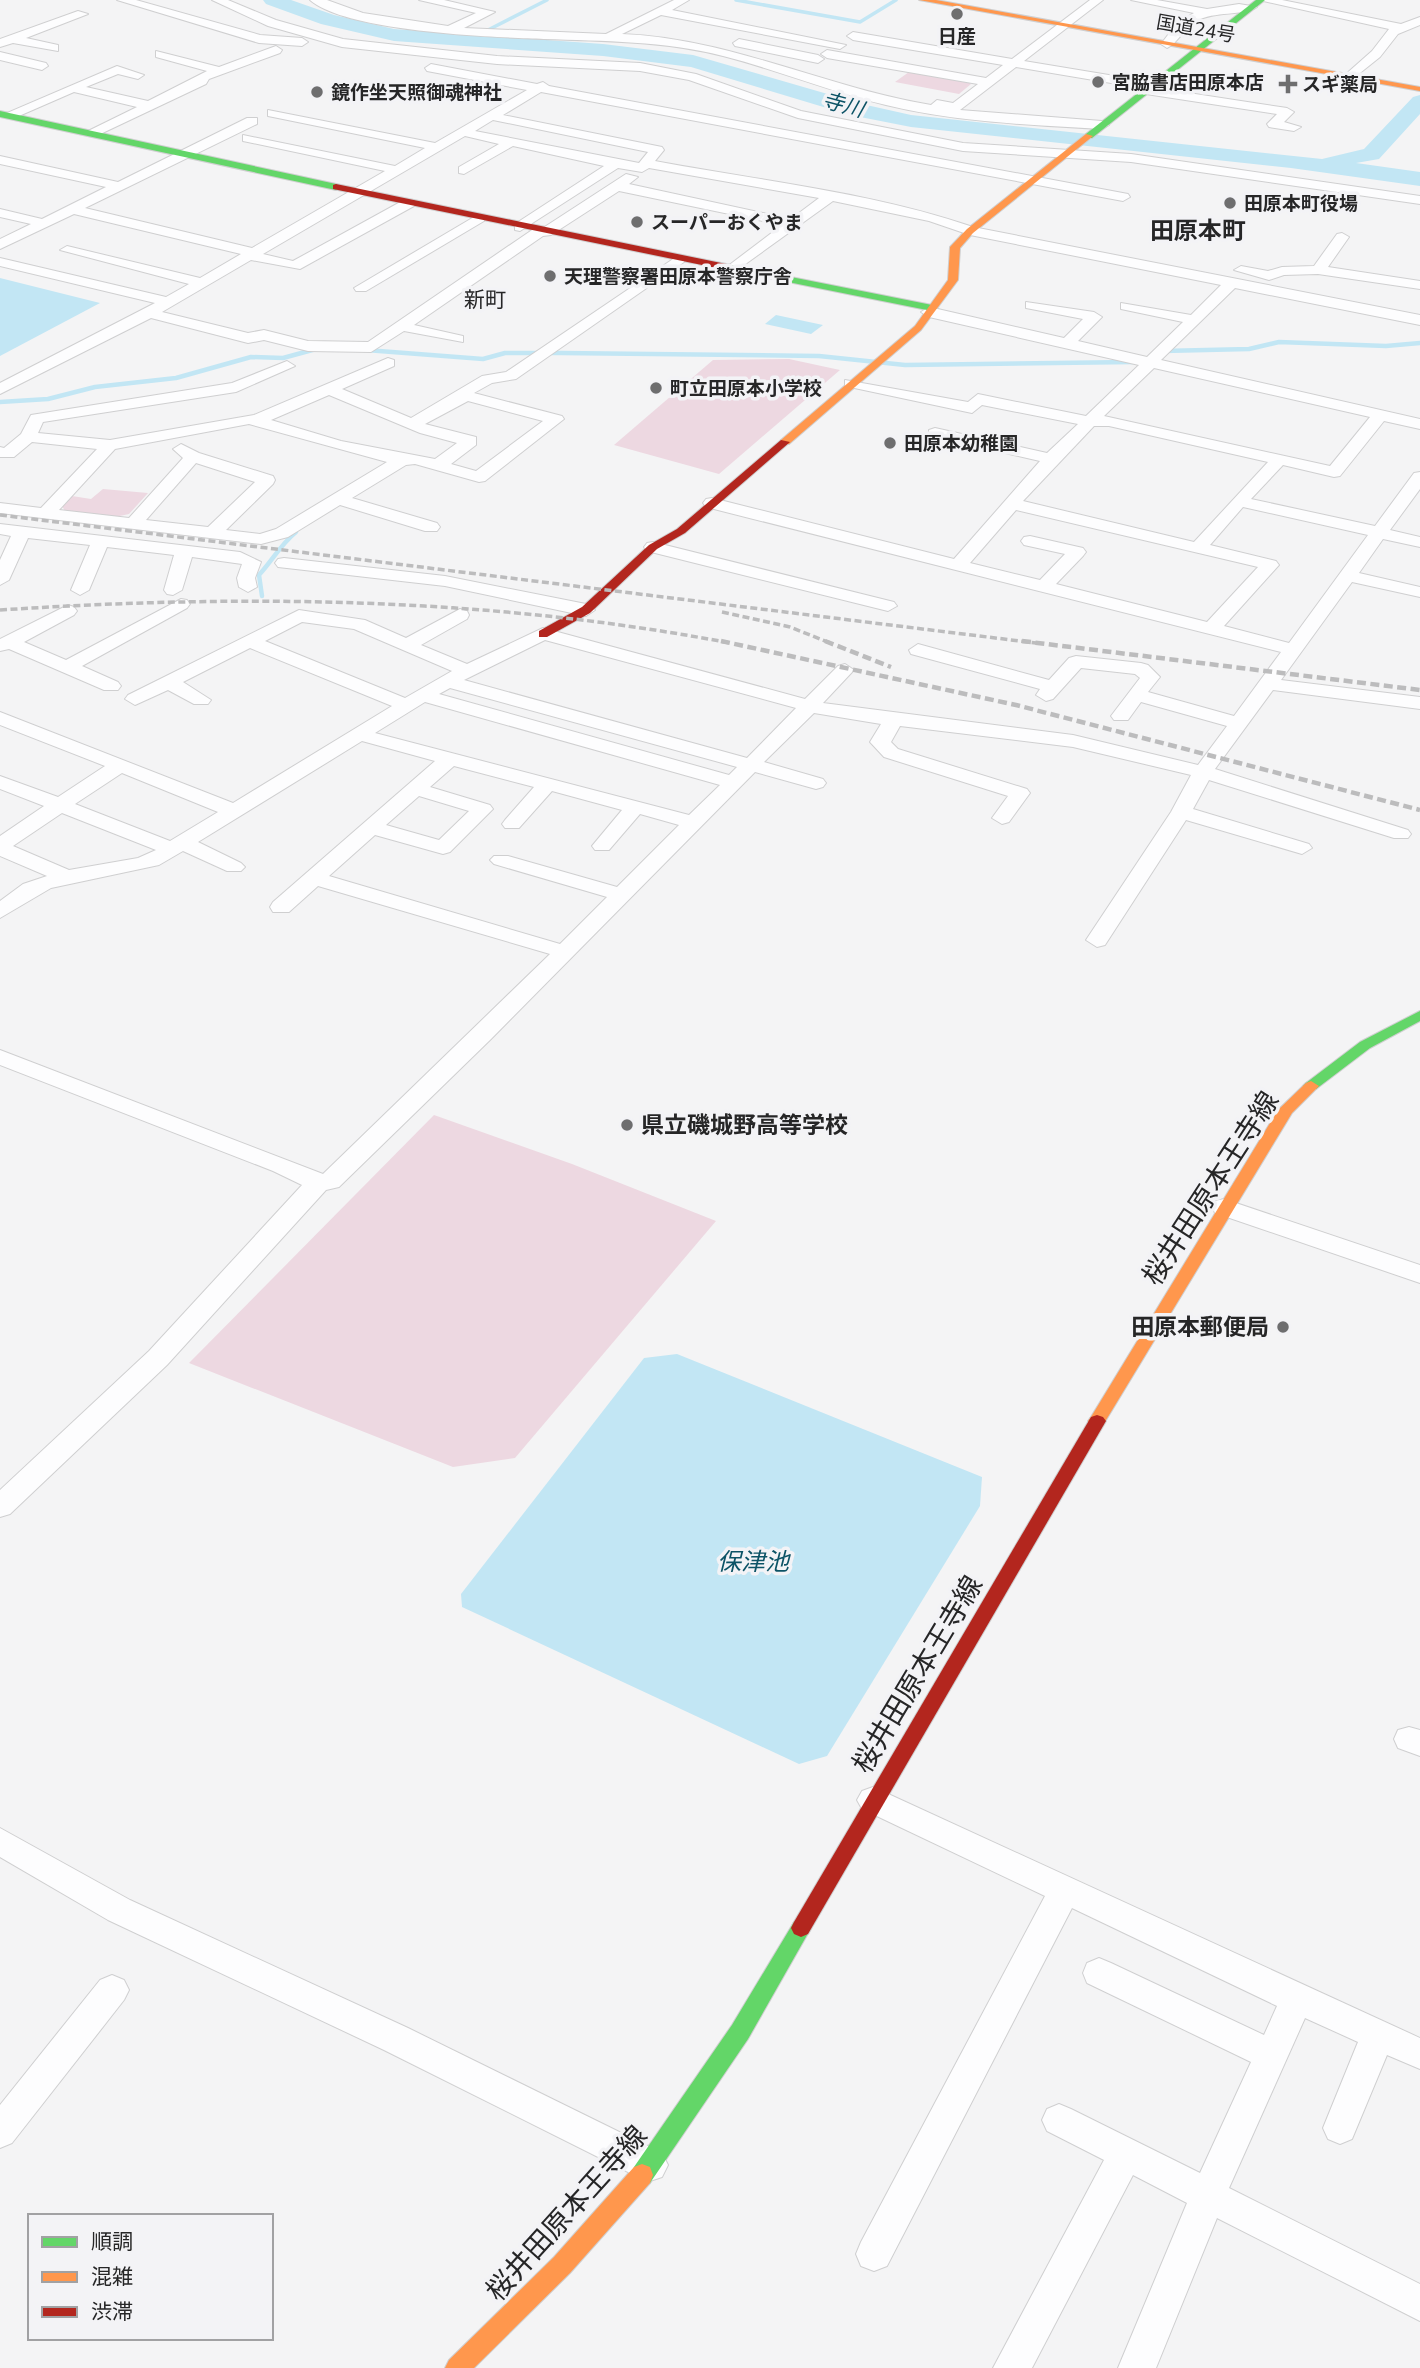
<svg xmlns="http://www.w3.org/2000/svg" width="1420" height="2368" font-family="'Nunito Sans','Noto Sans JP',sans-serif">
  <rect width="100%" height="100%" fill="#f4f4f5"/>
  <!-- green -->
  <g fill="#edd8e1">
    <polygon points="909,72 968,82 971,84 959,94 895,82"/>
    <polygon points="789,359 840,370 719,474 614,445 713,360"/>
    <polygon points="103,489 148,493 129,514 115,517 65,511 62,506 72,496 91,499"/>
    <polygon points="434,1115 572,1164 716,1221 515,1458 453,1467 189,1363"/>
  </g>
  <!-- water -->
  <g fill="#c2e6f4">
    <polygon points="0,278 100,303 0,356"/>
    <polygon points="776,315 823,325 811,334 765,324"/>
    <polygon points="677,1354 982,1477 980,1506 827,1756 799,1764 462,1607 461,1594 644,1358"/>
  </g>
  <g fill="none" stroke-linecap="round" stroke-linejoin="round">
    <!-- stream-far1 -->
    <g stroke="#c2e6f4" stroke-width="3.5">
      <polyline points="736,0 860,22 896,0"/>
      <polyline points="488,30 547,0"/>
      <polyline points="464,42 476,36"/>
    </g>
    <!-- stream -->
    <g stroke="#c2e6f4" stroke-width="4.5">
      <polyline points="366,350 483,359 505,353 561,353 819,356 905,365 1133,362"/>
      <polyline points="1163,351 1249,349 1279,342 1386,346 1420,343"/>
      <polyline points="0,402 48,399 95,387 176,378 251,357 283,358 316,349"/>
      <path d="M262,596l-3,-21c13,-14 22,-31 37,-43"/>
    </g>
    <!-- river -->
    <polygon fill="#c2e6f4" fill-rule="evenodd" points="263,0 291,0 334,15 394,29 603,44 693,55 862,104 911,115 1322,159 1364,149 1413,97 1420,95 1420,114 1379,159 1356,163 1420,172 1420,186 1291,168 911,127 850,115 691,67 603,56 394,41 321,24 266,4"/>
    <!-- street casing -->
    <g stroke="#cfcfd0" stroke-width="2">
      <g id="street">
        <polygon points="117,0 136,0 260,35 302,38 308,42 302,46 259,43"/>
        <polygon points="212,0 228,0 276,20 343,39 497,56 640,63 696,74 801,111 963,143 1131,154 1420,196 1420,204 1131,162 963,151 798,118 689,80 640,71 497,64 342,47 268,26"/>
        <path d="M310,0h17l36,13 85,13 28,-13 -57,-13h25l51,12 -31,16 142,6 68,-34h15l-17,10 174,35 -6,4 -179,-34 -39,19c107,4 205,54 309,71l6,-5 16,3 25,-19 -151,-26 -6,-4 6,-4 159,28 17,-13 -150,-25 -6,-4 6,-4 159,27 78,-59h13l-79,61 127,21 5,1v5l131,20 7,4 -10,10 17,5 -7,4 -25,-4 -2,-3 10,-10 -131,-20 -5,-1v-5l-125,-21 -56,43 142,11 7,4 -7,4c-72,-4 -146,-7 -216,-24 -55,-13 -108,-35 -163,-49 -58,-15 -120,-15 -179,-17 -52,-2 -197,-7 -234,-39z"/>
        <path d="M1131,0h26l50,9 32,-5 18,3c-13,9 -43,4 -61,14 -12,7 -18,22 -29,27l-6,-4 16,-21 17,-10z"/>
        <polygon points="1259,0 1282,0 1401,24 1420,17 1420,25 1398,34 1380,57 1350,81 1346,80 1346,74 1372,51 1389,29"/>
        <polygon points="78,11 88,14 26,38 58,45 58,51 13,43 0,47 0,39"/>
        <polygon points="739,39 818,55 824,59 818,63 735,46 733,43"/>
        <polygon points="276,46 282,50 280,53 209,79 206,84 94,137 82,134 137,107 74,92 12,119 0,116 117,66 144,75 138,79 118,74 86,87 148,101 207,71 156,57 156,51 219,67"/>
        <polygon points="0,52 46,63 48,66 42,70 0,60"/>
        <path d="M431,64l106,20 6,-2 6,4 579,108 2,3 -7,4 -582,-109 -38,23 159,32 2,3 -9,11c106,20 216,31 318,66l447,88v10l-185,-37 -74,72 259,59v10l-36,-8 -44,55 -6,1 -51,-12 -32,34 124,27 39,-53 6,-1v17l-30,41 30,7v10l-37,-8 -24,34 61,14v10l-68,-15 -71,98 139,17v12l-147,-19 -58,79 193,61 3,4 -3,4h-14l-185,-58 -16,29 116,35 3,4 -10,6 -116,-34 -81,125 -8,2 -11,-7 85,-128 20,-37 -118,-28 -173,-21 -9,16 7,7 129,40 3,4 -21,29 -7,2 -10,-6 16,-22 -124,-39 -14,-15 11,-18 -67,-11 -50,49 59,17 3,4 -3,4 -7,2 -61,-17 -264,267 -152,148 -13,3 -159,175 -157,149 -10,3v-27l149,-139 153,-166 -29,-14 -273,-106v-15l323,124 227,-220 -232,-68 -29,26h-16l-3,-5 3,-5 162,-141 -73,-20 -164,101 43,21 4,4 -4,4h-14l-44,-20 -24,14 -108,23 -51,30v-17l23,-17 24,-8 -47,-20v-20l44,-30 -44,-17v-13l58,21 47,-31 -105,-41v-13l233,91 159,-97 -142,-58 -67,34 28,18 -3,4h-14l-26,-14 -33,15 -10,-6 3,-4 171,-85 66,10 41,18 54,-29 7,2 2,4 -2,4 -46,26 46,19 76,-36 262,71 33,-33 7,-2 9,6 -31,33 250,32 125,30 29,-39 -86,-24 -13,18h-14l-3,-4 29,-38 -5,-4 -54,-6 -28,31 -7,2 -10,-6 4,-6 -129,-35 -2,-4 9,-6 131,36 20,-22 7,-2 65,7 7,2 12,12 -12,15 86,24 47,-64 -575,-145 -3,-4 3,-4 6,-1 242,61 86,-98 -111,-25v-6l6,-2 112,25 31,-29 -96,-19 -10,8 -127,-27v-6l123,22 10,-8 108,22 53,-51 -210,-48 -8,-5 8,-5 135,31 19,-19 -57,-11v-6l68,10 8,5 -24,24 69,16 36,-35 -62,-13v-6l70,12 30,-30 -251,-50 -41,-14 -96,-20 -100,72 -5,-1v-6l54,-41 -163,-34 -68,44 -8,1 -129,89 49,11v6l-59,-11 -33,21 -63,-1 -44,-11 -16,3 -97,-25 -151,76v-11l155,-80 -155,-37v-8l166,39 23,-13 -129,-34 7,-4 133,32 41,-24 -167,-40 -74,35v-10l31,-15 -31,-7v-8l42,10 64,-32 -106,-23v-8l118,26 129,-64h10v6l-172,84 167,40 133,-77 -142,-30v-6l152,31 30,-18 -152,-31 -5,-1v-6l167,33 92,-53 -100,-19 -2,-3zM493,120l155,32 -9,11 -164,-32zM465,136l34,8 -40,23v6l5,1 49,-28 91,20 -89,58v6l5,1 98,-63 24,4 7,-4 170,30 -28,21 -162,-35 9,-7 -12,-3 -83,54h-8l-167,114 -60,-1 -44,-11 -16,3 -86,-21 89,-52 49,9 114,-63v-6h-10l-111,61 -30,-7zM1154,368l216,49 -40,49 -226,-50zM1094,426h15l159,36 -74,80 -171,-41zM1243,507l125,28 -79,108 -65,-17 55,-61 -3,-4 -66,-16zM1016,510l242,57 -51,55 -151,-38 27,-28 3,-4 -3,-4 -53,-12 -6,1 -3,4 3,4 41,9 -25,26 -70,-17zM302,622l52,7 98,42 -47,27 -140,-57zM545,640l251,68 -49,50 -283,-78zM450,688l287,79 -8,8 -290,-81zM425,702l295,83 -31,30 -314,-82zM454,766l80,21 -29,33 -3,4 3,4h14l33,-37 70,19 -30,36 3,4h14l31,-36 39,11 -62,62 -109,-31h-14l-4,4 4,4 113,33 -47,47 -231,-68 46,-41 68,19 7,-2 43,-43 -3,-4 -60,-18zM122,773l96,39 -48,29 -95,-37zM419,796l50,15 -30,29 -53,-15zM62,813l94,37 -18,8 -69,12 -56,-24z"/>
        <polygon points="479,214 484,215 484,221 366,291 356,291 354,288"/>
        <polygon points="1342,233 1349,237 1328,267 1420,281 1420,289 1318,274 1284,275 1269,280 1234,270 1241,266 1268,271 1282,267 1314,266 1337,234"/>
        <path d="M679,255l5,1v6l-168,117 -24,4 -18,10 88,23 2,3 -79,62 -6,1 -64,-18 -9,1 -54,33 85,25 3,4 -3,4h-12l-85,-26 -52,32 -27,7 -261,-31v-10l41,5 56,-59 -65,-7 -18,15h-14v-10l4,1 17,-14 10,-19 201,-32 55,-22 8,5 -59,26 -193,30 -5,11 72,7 144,-25 134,-57 6,2v6l-52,23 69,29 71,-42 24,-4zM329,395l91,38 37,10 -22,16 -94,-18 -70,-21zM468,401l75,20 -67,50 -25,-7 25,-19v-8l-51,-13zM249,424l138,38 -111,67 -16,5 -34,-4 47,-46 2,-4 -2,-4 -74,-23 -18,-9 -8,5 10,9 -54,60 -70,-8 56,-61zM196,463l59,19 -47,45 -62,-7z"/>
        <polygon points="0,524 240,552 261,562 255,578 257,587 248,592 239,587 237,578 242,564 192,557 182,590 173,595 167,594 164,590 174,555 107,547 89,590 80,595 71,590 90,545 28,538 9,580 0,585 0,560 11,536 0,534"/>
        <polygon points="653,542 894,602 897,606 888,611 647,551 644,547 647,543"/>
        <polygon points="284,558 445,576 586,604 595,610 586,616 445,586 278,567 275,563 278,559"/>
        <polygon points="181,599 187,600 190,604 187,608 82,666 118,682 121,686 118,690 104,690 9,649 0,651 0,639 68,605 74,607 77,611 74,615 24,642 66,660"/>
        <polygon points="1224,1199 1420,1265 1420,1283 1215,1213 1212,1207 1215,1201"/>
        <polygon points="1409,1727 1420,1730 1420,1756 1398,1748 1394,1739 1398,1730"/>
        <polygon points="873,1787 1420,2038 1420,2069 1387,2055 1352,2139 1340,2144 1328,2139 1323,2128 1358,2042 1305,2018 1229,2188 1420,2284 1420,2321 1217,2218 1156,2368 1118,2368 1187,2203 1133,2175 1032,2368 993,2368 1104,2160 1047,2131 1042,2120 1047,2109 1059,2104 1071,2109 1200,2173 1251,2062 1087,1983 1083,1973 1087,1963 1099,1958 1111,1963 1264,2035 1277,2006 1072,1908 887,2266 874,2271 861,2266 856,2254 861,2242 1045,1896 862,1809 857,1800 862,1791"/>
        <polygon points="0,1828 130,1900 408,2028 662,2153 668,2165 662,2177 650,2181 638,2177 384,2050 108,1920 0,1857"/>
        <polygon points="112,1975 124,1980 129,1990 124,2000 12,2143 0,2148 0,2105 100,1980"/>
      </g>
    </g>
    <!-- fast casing -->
    <g stroke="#cfcfd0" stroke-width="2">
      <g id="fast">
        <polygon points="1256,0 1265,0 1092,138 1086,138 1086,134"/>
        <polygon points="0,111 336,184 340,187 336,190 0,117"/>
        <polygon points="731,265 932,305 937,308 932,311 728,270 728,266"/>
        <polygon points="1420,1011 1420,1021 1370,1048 1316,1089 1306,1089 1303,1086 1306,1083 1360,1042"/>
        <polygon points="801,1919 808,1922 811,1928 748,2039 650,2183 642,2186 634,2183 631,2175 634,2167 732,2025 794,1922"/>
      </g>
    </g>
    <!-- slow casing -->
    <g stroke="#cfcfd0" stroke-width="2">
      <g id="slow">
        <polygon points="919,0 936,0 1420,87 1420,91"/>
        <polygon points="1086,134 1093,136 973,233 960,248 958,280 921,330 789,444 781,444 781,440 915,326 948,280 950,247 967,229"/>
        <polygon points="1311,1081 1319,1086 1292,1113 1103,1425 1091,1425 1088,1421 1091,1417 1278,1110 1306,1083"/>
        <polygon points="642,2164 650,2167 653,2175 650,2183 570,2273 474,2368 445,2368 449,2360 554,2257 634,2167"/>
      </g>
    </g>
    <!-- jam casing -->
    <g stroke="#cfcfd0" stroke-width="2">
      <g id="jam">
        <polygon points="336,184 731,265 736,268 731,271 333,189 333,185"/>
        <polygon points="781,440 790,442 685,533 657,549 590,613 547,637 539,637 539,631 582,607 649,545 677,529"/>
        <polygon points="1097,1415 1103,1417 1106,1421 808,1934 801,1937 794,1934 791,1928 794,1922 1091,1417"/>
      </g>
    </g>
    <!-- street -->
    <use href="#street" fill="#fdfdfe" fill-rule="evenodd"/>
    <!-- fast -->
    <use href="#fast" fill="#63d668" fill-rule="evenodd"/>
    <!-- slow -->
    <use href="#slow" fill="#ff974d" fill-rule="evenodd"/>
    <!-- jam -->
    <use href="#jam" fill="#b3261e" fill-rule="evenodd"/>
    <!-- rail-far1 -->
    <g stroke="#bcbcbd" stroke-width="3.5" stroke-dasharray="7 3.5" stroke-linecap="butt">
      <polyline points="0,515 1036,643"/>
      <path d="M0,610c244,-16 489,-13 730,33"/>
      <polyline points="722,612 790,627 830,643"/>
    </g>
    <!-- rail -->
    <g stroke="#bcbcbd" stroke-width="4.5" stroke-dasharray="9 4.5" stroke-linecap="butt">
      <polyline points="721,641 1016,705 1420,810"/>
      <polyline points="825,641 891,667"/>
      <polyline points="1022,641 1420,690"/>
    </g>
  </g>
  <!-- markers -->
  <g fill="#6e6e6f" stroke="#f3f3f6" stroke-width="2.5">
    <circle cx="957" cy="14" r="7"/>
    <circle cx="1098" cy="82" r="7"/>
    <path d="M1284.5 73.5h7v7h7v7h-7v7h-7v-7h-7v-7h7z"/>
    <circle cx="317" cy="92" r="7"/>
    <circle cx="1230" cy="203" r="7"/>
    <circle cx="637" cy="222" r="7"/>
    <circle cx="550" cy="276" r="7"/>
    <circle cx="656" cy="388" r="7"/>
    <circle cx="890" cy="443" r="7"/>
    <circle cx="627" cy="1125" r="7"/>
    <circle cx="1283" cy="1327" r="7"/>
  </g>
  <g text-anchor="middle" stroke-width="7" stroke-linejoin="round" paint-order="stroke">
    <!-- far-street labels -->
    <g font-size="19" fill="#262627" stroke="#f3f3f6">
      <text transform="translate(1196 28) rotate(10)" y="7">国道24号</text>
    </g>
    <!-- far-poi labels -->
    <g font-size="19" font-weight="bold" fill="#262627" stroke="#f3f3f6" text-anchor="start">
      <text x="957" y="43" text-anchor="middle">日産</text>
      <text x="1112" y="89">宮脇書店田原本店</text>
      <text x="1302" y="91">スギ薬局</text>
      <text x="331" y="99">鏡作坐天照御魂神社</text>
      <text x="1244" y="210">田原本町役場</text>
      <text x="651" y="229">スーパーおくやま</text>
      <text x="564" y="283">天理警察署田原本警察庁舎</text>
      <text x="670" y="395">町立田原本小学校</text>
      <text x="904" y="450">田原本幼稚園</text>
    </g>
    <!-- far-water labels -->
    <g font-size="21" font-style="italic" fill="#0c5366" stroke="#f3f3f6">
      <text transform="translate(843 105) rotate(15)" y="7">寺川</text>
    </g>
    <!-- far-neighbourhood labels -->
    <g font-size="21" fill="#262627" stroke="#f3f3f6">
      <text x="485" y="307">新町</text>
    </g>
    <!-- poi labels -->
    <g font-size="23" font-weight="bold" fill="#262627" stroke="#f3f3f6" text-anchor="start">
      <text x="641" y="1133">県立磯城野高等学校</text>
      <text x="1269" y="1335" text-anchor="end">田原本郵便局</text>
    </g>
    <!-- far-district labels -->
    <g font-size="24" font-weight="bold" fill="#262627" stroke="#f3f3f6">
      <text x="1198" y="239">田原本町</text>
    </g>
    <!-- water labels -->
    <g font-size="24" font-style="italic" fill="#0c5366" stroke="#f3f3f6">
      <text x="753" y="1570">保津池</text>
    </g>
    <!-- near-street labels -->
    <g font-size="28" fill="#262627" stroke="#f3f3f6">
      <text transform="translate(1210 1188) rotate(-57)" y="10">桜井田原本王寺線</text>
      <text transform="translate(917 1674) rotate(-59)" y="10">桜井田原本王寺線</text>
      <text transform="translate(566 2213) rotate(-48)" y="10">桜井田原本王寺線</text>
    </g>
  </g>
  <!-- legend -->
  <rect x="28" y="2214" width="245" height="126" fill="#f3f3f6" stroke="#a1a1a3" stroke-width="2"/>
  <rect x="42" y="2237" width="35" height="10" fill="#63d668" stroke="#a1a1a3" stroke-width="2"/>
  <text x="91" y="2249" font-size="21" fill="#262627">順調</text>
  <rect x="42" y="2272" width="35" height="10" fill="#ff974d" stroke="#a1a1a3" stroke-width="2"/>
  <text x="91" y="2284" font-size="21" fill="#262627">混雑</text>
  <rect x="42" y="2307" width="35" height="10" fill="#b3261e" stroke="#a1a1a3" stroke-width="2"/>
  <text x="91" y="2319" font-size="21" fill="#262627">渋滞</text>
</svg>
